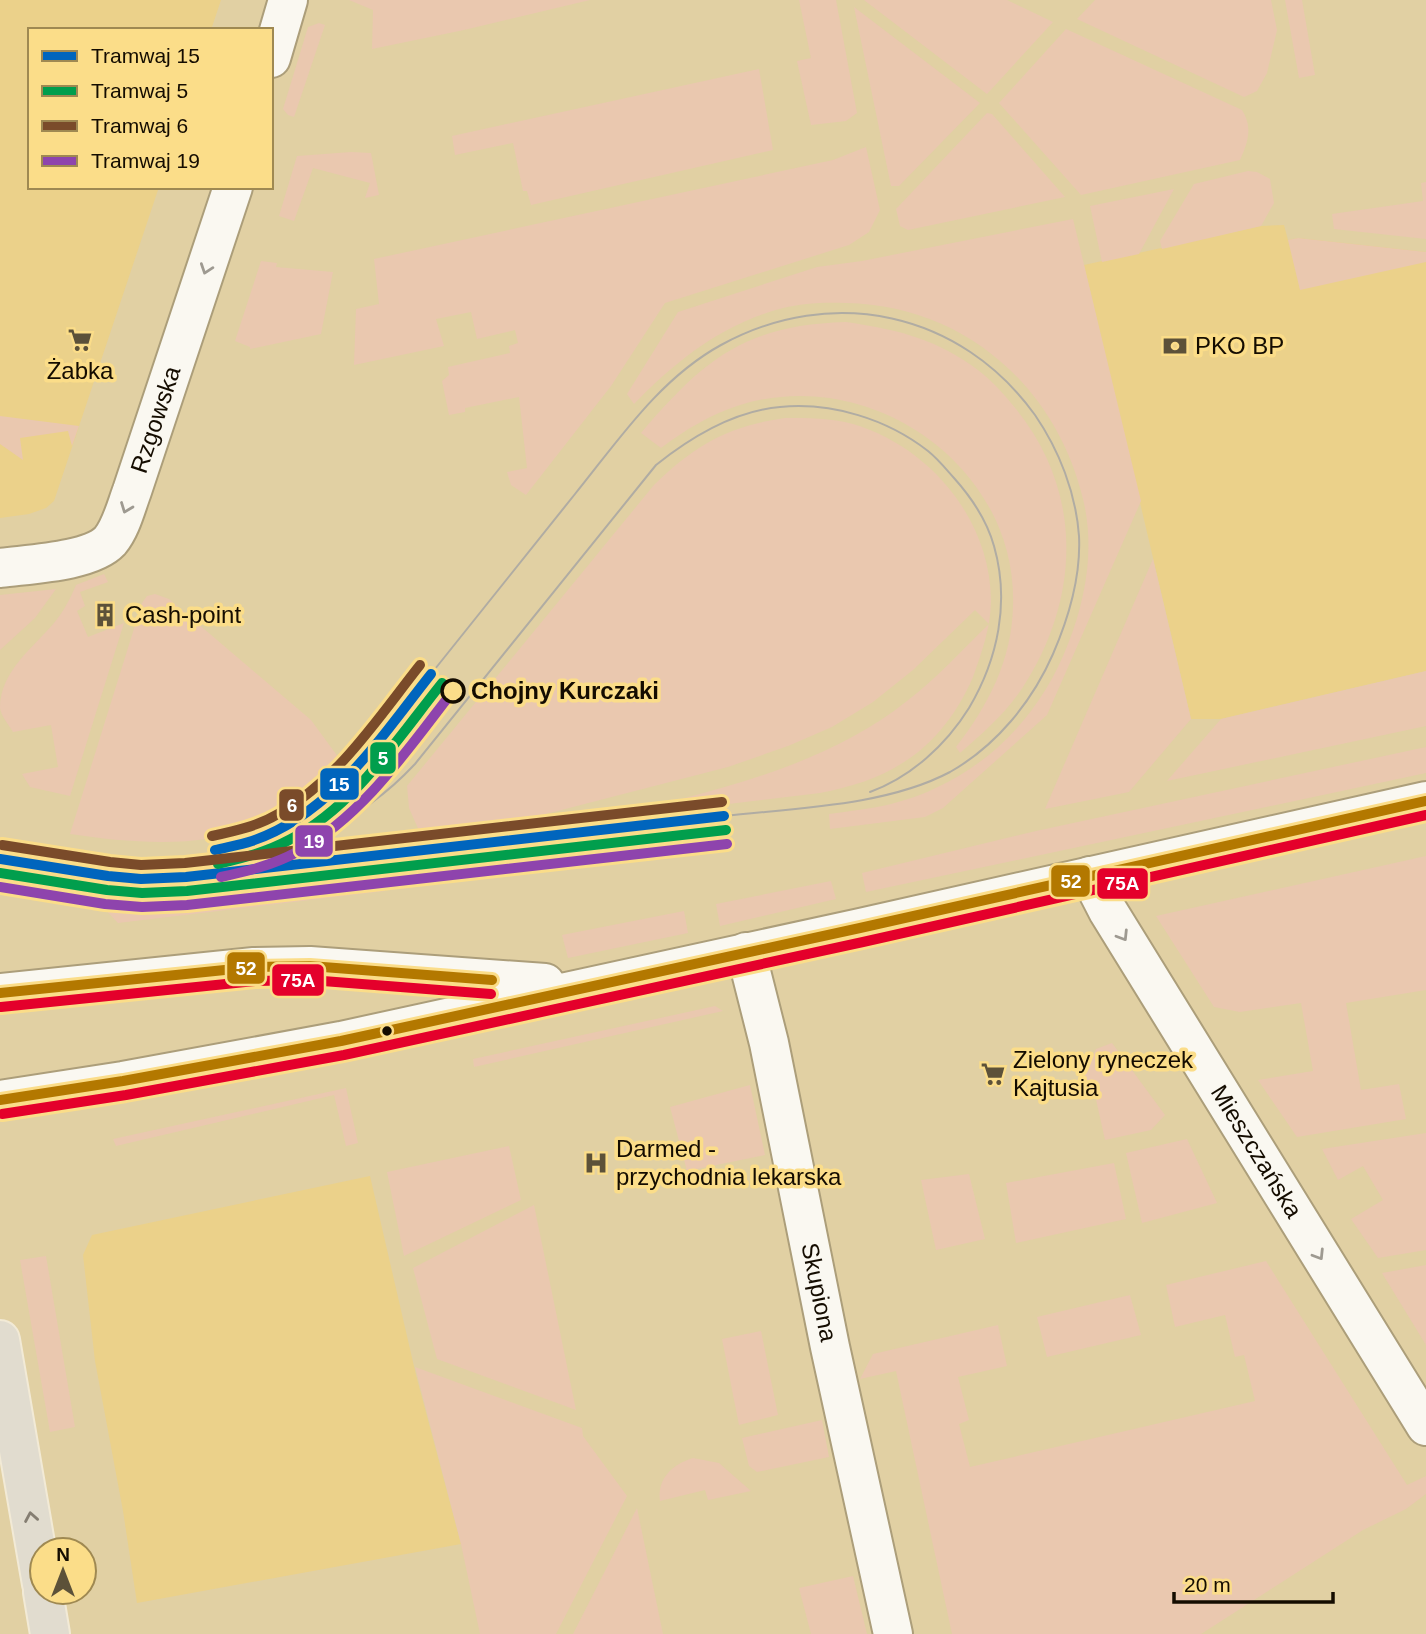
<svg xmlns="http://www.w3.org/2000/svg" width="1426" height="1634" font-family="Helvetica,sans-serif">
  <rect width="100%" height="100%" fill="#e1d0a3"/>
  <!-- built -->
  <g fill="#ebd18a">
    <polygon points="0,0 221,0 211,30 30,30 30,187 159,187 54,501 46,508 29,514 0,518"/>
    <polygon points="1284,225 1288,240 1298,238 1426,252 1426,671 1221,719 1191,719 1084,265 1261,226"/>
    <polygon points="370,1176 416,1375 461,1544 137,1603 123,1511 95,1361 83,1255 92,1235"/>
  </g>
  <!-- green -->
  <g fill="#eac8af">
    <polygon points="349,0 590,0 464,30 372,49 373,10"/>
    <polygon points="799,0 836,0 857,113 846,121 811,125 797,61 811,58"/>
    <polygon points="864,0 1007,0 1053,22 987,94"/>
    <polygon points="1095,0 1271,0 1277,30 1267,73 1257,91 1244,97 1077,19"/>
    <polygon points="1285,0 1302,0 1315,75 1299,78"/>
    <polygon points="854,7 980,103 899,186 891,186"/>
    <polygon points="319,23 325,25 294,117 288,115 283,109 308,27"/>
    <path d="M1066,29l176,81c11,18 6,32 -2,50l-159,35 -82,-92z"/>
    <polygon points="759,69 773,150 531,205 527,191 523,191 513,143 455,155 452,136"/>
    <polygon points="987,113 992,114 1065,197 908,230 900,226 896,209"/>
    <polygon points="866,147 880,210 869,232 849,245 665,303 611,386 526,495 511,485 507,472 527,468 519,397 465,408 465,412 449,415 442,381 449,375 448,367 510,353 509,346 518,343 515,330 477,339 471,312 436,319 444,346 354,365 356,309 379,304 374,259 833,160"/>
    <polygon points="351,152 371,153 379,195 365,198 370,183 313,168 294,221 279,216 297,156"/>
    <polygon points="1248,171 1257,172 1270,179 1274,203 1261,226 1162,249 1160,241 1194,184"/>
    <polygon points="1426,182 1426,239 1334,229 1332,214 1423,201 1421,183"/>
    <polygon points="1174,189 1139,254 1102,262 1090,206"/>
    <path d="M1073,219l68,282 -94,214 -104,93 -18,9 -95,12 -1,-15c20,-3 42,-5 62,-10 83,-21 147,-81 177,-160 18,-45 27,-97 15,-145 -27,-113 -120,-194 -237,-196 -21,-1 -44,0 -63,5 -61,16 -106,52 -149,96l-7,-10 51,-82 139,-45 45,-6z"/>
    <polygon points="1298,238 1426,252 1426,262 1300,290 1288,240"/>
    <polygon points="261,261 277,263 276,267 333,272 321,334 250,349 250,347 235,341"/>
    <path d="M846,322c47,7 85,15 125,43 18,12 32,28 45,44 68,84 64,190 7,278 -17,26 -40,46 -63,66l-4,-6c32,-41 56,-87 57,-141 5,-139 -142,-242 -273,-201 -29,9 -55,25 -79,43l-20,-15c63,-74 104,-108 205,-111z"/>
    <polygon points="0,416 79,426 72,446 68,431 20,438 23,460 0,444"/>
    <path d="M785,418c22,0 46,0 68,6 77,23 137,95 138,176 0,26 -9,52 -18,77 -14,33 -38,66 -69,85 -26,17 -54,25 -84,31l-218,26c105,-27 218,-49 305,-118 30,-23 55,-51 82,-77l-14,-14 -62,60 -40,32 -41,25 -44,19 -60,21 -244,63 -50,7 -14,-4 -11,-25 -2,-22 247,-301c41,-40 74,-59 131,-67z"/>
    <polygon points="1153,559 1191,719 1129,792 1045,809"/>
    <path d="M104,574l4,8 -28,10 5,14 -8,5 11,26 36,-14 -54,173 -40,-9 -8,-13 36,-7 -7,-42 -38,7c-4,-7 -12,-16 -13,-24 0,-37 34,-61 54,-85 10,-12 16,-24 22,-38z"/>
    <polygon points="56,589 35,618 0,650 0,595"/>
    <path d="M155,594l14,5 142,121 33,45c-16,15 -31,32 -49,43 -66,43 -151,37 -225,26l72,-231 5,-7z"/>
    <polygon points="1426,671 1426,726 1167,781 1221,719"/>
    <polygon points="1426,747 1426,773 866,892 862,873 1036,831"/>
    <polygon points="1426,856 1426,990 1346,1003 1361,1090 1399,1084 1406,1119 1297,1137 1258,1080 1313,1071 1301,1003 1240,1012 1214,1007 1156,916"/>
    <polygon points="381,867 385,891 118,923 78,881 162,888"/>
    <polygon points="831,881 836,899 720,926 716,904"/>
    <polygon points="684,911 688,933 568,958 562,935"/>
    <polygon points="715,1006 723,1011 474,1067 473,1059"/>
    <polygon points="1112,1043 1165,1115 1151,1130 1105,1140 1095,1095 1075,1098 1096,1049"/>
    <polygon points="750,1085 765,1155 687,1171 670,1107"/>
    <polygon points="346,1088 358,1143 346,1146 334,1095 116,1146 113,1139"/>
    <polygon points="1426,1133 1426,1250 1378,1258 1351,1219 1383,1200 1363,1166 1338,1180 1322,1149"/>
    <polygon points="1187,1139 1217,1203 1142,1223 1126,1153"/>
    <polygon points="509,1146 521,1200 404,1256 387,1172"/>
    <polygon points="1114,1163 1126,1219 1016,1243 1006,1183"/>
    <polygon points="969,1174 985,1239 936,1250 921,1180"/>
    <polygon points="534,1205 576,1410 437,1359 413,1268"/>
    <polygon points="46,1256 75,1427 50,1432 20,1260"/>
    <polygon points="1266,1261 1407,1485 1426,1476 1426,1494 1406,1509 1363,1530 1201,1634 952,1634 896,1371 860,1379 873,1354 998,1325 1007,1366 958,1377 969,1420 959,1424 970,1467 1255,1401 1244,1355 1235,1357 1225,1315 1175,1327 1166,1285"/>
    <polygon points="1426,1265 1426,1345 1382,1273"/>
    <polygon points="1130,1295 1141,1335 1047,1357 1037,1317"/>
    <polygon points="761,1331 778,1415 739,1425 722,1339"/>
    <polygon points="415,1367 582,1428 583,1436 627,1496 556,1634 480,1634 461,1544"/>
    <polygon points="822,1420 829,1457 757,1472 749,1466 742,1438"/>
    <path d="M693,1458l26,5 32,28 -43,9 -3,-10 -45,11c-3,-23 13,-37 33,-43z"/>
    <polygon points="637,1508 663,1634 573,1634"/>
    <polygon points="853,1576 867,1634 811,1634 799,1588"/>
  </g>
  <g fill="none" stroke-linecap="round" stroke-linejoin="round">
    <!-- minor casing -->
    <g stroke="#ac9e7a" stroke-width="42">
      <g id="minor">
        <polyline points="271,58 288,0"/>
        <path id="s1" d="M0,568c29,-4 90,-6 110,-27 11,-13 16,-34 22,-50l101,-304"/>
        <path id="s2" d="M1090,876l18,35 318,515"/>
        <path id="s3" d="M746,952l23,91 61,304 63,287"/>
        <polyline points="0,993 254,967 310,966 545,983"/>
        <polyline points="0,1100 123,1081 341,1041 860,928 1426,801"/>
      </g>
    </g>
    <!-- major casing -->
    <g stroke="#f2ead6" stroke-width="42">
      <g id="major">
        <polyline points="0,1340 42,1584"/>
        <polyline points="43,1592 50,1634"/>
      </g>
    </g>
    <!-- minor -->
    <use href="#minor" stroke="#faf8f1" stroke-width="38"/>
    <!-- major -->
    <use href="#major" stroke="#e1dccf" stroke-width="38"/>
    <!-- tram -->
    <g stroke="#b0aca3" stroke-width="2">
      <path d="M431,674c48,-60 96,-120 144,-180 43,-53 84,-115 146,-149 111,-61 240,-33 314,70 24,35 41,78 44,121 2,40 -10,81 -26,118 -21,48 -57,92 -103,118 -64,34 -155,36 -226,44"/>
      <path d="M218,850c86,-9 136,-21 197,-86l241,-299c35,-28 78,-54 124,-58 52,-5 107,12 148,44 10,8 18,18 26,27 17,19 33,43 40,68 16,56 4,113 -25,162 -23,37 -58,69 -99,84"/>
    </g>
    <!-- bus-1 casing -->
    <g stroke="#fbdd89" stroke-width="16">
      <g id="bus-1">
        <polyline points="0,993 254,967 310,966 492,980"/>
        <polyline points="0,1100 123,1081 341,1041 860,928 1426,801"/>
      </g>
    </g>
    <!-- bus-2 casing -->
    <g stroke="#fbdd89" stroke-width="16">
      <g id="bus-2">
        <polyline points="1,1007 255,981 310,980 491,994"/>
        <polyline points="2,1114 126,1095 344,1055 863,942 1426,815"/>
      </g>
    </g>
    <!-- bus-1 -->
    <use href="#bus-1" stroke="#b37800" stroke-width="10"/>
    <!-- bus-2 -->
    <use href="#bus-2" stroke="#e4002b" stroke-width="10"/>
    <!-- tram-1 casing -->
    <g stroke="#fbdd89" stroke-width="16">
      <g id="tram-1">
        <path d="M215,850c12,-3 25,-5 37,-9 80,-27 129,-104 179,-167"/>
        <polyline points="0,859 108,876 141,879 186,877 724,816"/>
      </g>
    </g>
    <!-- tram-2 casing -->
    <g stroke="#fbdd89" stroke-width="16">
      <g id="tram-2">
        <path d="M218,864c25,-6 49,-12 71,-24 65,-33 109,-102 153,-157"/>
        <polyline points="0,873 107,890 142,893 187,891 726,830"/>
      </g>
    </g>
    <!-- tram-3 casing -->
    <g stroke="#fbdd89" stroke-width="16">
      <g id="tram-3">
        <path d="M212,836c23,-5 46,-10 66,-22 60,-34 100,-96 142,-149"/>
        <polyline points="2,845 110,862 141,865 185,863 722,802"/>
      </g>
    </g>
    <!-- tram-4 casing -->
    <g stroke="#fbdd89" stroke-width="16">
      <g id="tram-4">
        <path d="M221,877c27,-6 52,-12 76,-25 66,-36 111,-103 156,-161"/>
        <polyline points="0,887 105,904 142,907 187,905 727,844"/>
      </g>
    </g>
    <!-- tram-1 -->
    <use href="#tram-1" stroke="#0065bd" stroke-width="10"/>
    <!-- tram-2 -->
    <use href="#tram-2" stroke="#019e4d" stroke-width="10"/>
    <!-- tram-3 -->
    <use href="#tram-3" stroke="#7a4b2a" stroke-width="10"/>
    <!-- tram-4 -->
    <use href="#tram-4" stroke="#8e44ad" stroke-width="10"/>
  </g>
  <!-- one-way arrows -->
  <defs><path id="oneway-chevron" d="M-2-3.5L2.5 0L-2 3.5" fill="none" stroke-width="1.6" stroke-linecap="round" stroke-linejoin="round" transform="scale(1.75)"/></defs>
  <g stroke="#9e9a91">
    <use href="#oneway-chevron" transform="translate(206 269) rotate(109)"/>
    <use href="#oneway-chevron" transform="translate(126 508) rotate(111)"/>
    <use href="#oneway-chevron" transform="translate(1123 936) rotate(58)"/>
    <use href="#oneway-chevron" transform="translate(1319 1255) rotate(58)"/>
  </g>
  <use stroke="#857e72" href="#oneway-chevron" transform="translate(31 1517) rotate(-100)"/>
  <!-- icons -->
  <defs>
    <g id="supermarket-bare" transform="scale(1.89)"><path d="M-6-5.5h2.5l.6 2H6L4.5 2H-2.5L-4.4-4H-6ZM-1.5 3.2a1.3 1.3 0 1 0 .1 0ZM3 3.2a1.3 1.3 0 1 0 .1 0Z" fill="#5c5139" stroke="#fbdd89" stroke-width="2.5" paint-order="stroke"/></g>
    <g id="bank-bare" transform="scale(1.89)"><path d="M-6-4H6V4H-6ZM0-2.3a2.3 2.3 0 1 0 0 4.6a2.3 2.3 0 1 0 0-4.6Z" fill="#5c5139" stroke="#fbdd89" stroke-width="2.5" paint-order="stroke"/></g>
    <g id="building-bare" transform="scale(1.89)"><path d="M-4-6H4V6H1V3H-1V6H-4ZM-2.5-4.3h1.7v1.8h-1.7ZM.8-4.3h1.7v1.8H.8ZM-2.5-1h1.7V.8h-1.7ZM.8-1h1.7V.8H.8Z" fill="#5c5139" stroke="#fbdd89" stroke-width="2.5" paint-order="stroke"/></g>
    <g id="hospital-bare" transform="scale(1.89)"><path d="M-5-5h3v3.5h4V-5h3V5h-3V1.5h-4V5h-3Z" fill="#5c5139" stroke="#fbdd89" stroke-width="2.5" paint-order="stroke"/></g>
  </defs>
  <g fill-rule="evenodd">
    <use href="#supermarket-bare" x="80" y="340"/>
    <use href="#bank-bare" x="1175" y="346"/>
    <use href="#building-bare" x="105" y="615"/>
    <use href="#supermarket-bare" x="993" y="1074"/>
    <use href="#hospital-bare" x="596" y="1163"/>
  </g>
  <!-- markers -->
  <circle fill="#fbdd89" stroke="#140c00" stroke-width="3.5" cx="453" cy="691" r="11"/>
  <circle fill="#140c00" stroke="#fbdd89" stroke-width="2.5" cx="387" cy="1031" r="6"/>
  <g text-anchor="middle" stroke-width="7" stroke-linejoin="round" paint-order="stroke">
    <!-- poi labels -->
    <g font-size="24" fill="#140c00" stroke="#fbdd89" text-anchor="start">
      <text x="1195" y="354">PKO BP</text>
      <text x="80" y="379" text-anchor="middle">Żabka</text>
      <text x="125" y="623">Cash-point</text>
      <text x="1013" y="1068">Zielony ryneczek<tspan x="1013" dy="28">Kajtusia</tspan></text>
      <text x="616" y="1157">Darmed -<tspan x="616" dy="28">przychodnia lekarska</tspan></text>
    </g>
    <!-- street labels -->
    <g font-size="24" fill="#140c00" stroke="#fbdd89">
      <text dy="8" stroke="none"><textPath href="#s1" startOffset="245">Rzgowska</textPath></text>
      <text dy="8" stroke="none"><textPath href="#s2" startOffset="322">Mieszczańska</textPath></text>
      <text dy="8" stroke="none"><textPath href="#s3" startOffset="348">Skupiona</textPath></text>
    </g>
    <!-- stop labels -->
    <g font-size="24" font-weight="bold" fill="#140c00" stroke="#fbdd89" text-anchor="start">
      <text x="471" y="699">Chojny Kurczaki</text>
    </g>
  </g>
  <g stroke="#fbdd89" stroke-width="2.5">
    <rect x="369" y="741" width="28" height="34" rx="7" fill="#019e4d"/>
    <rect x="319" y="767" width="41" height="34" rx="7" fill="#0065bd"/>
    <rect x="278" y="788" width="27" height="34" rx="7" fill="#7a4b2a"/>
    <rect x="294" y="824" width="40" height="34" rx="7" fill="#8e44ad"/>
    <rect x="1050" y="864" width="41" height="34" rx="7" fill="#b37800"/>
    <rect x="1096" y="867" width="53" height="33" rx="7" fill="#e4002b"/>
    <rect x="226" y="951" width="40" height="34" rx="7" fill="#b37800"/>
    <rect x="271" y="963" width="54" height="34" rx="7" fill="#e4002b"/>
  </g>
  <g font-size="19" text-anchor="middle" font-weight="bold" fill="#fff">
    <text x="383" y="765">5</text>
    <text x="339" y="791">15</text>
    <text x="292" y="812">6</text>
    <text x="314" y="848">19</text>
    <text x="1071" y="888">52</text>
    <text x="1122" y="890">75A</text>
    <text x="246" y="975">52</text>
    <text x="298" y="987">75A</text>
  </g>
  <!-- legend -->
  <rect x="28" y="28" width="245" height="161" fill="#fbdd89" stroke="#9f8952" stroke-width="2"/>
  <rect x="42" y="51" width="35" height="10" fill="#0065bd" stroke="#9f8952" stroke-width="2"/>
  <text x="91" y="63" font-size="21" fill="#140c00">Tramwaj 15</text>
  <rect x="42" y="86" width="35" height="10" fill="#019e4d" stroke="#9f8952" stroke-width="2"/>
  <text x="91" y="98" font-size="21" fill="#140c00">Tramwaj 5</text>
  <rect x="42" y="121" width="35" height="10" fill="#7a4b2a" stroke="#9f8952" stroke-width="2"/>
  <text x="91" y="133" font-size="21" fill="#140c00">Tramwaj 6</text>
  <rect x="42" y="156" width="35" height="10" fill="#8e44ad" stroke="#9f8952" stroke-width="2"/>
  <text x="91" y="168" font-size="21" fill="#140c00">Tramwaj 19</text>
  <!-- north arrow -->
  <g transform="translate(63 1571)"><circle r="33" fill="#fbdd89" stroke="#9f8952" stroke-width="2"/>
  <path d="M0-5L12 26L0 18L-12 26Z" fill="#5c5139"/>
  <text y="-10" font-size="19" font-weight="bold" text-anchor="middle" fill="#140c00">N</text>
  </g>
  <!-- scale -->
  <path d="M1174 1592v10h159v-10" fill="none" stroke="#140c00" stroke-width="3.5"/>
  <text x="1184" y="1592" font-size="21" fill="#140c00" stroke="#fbdd89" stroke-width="5" paint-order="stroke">20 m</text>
</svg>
